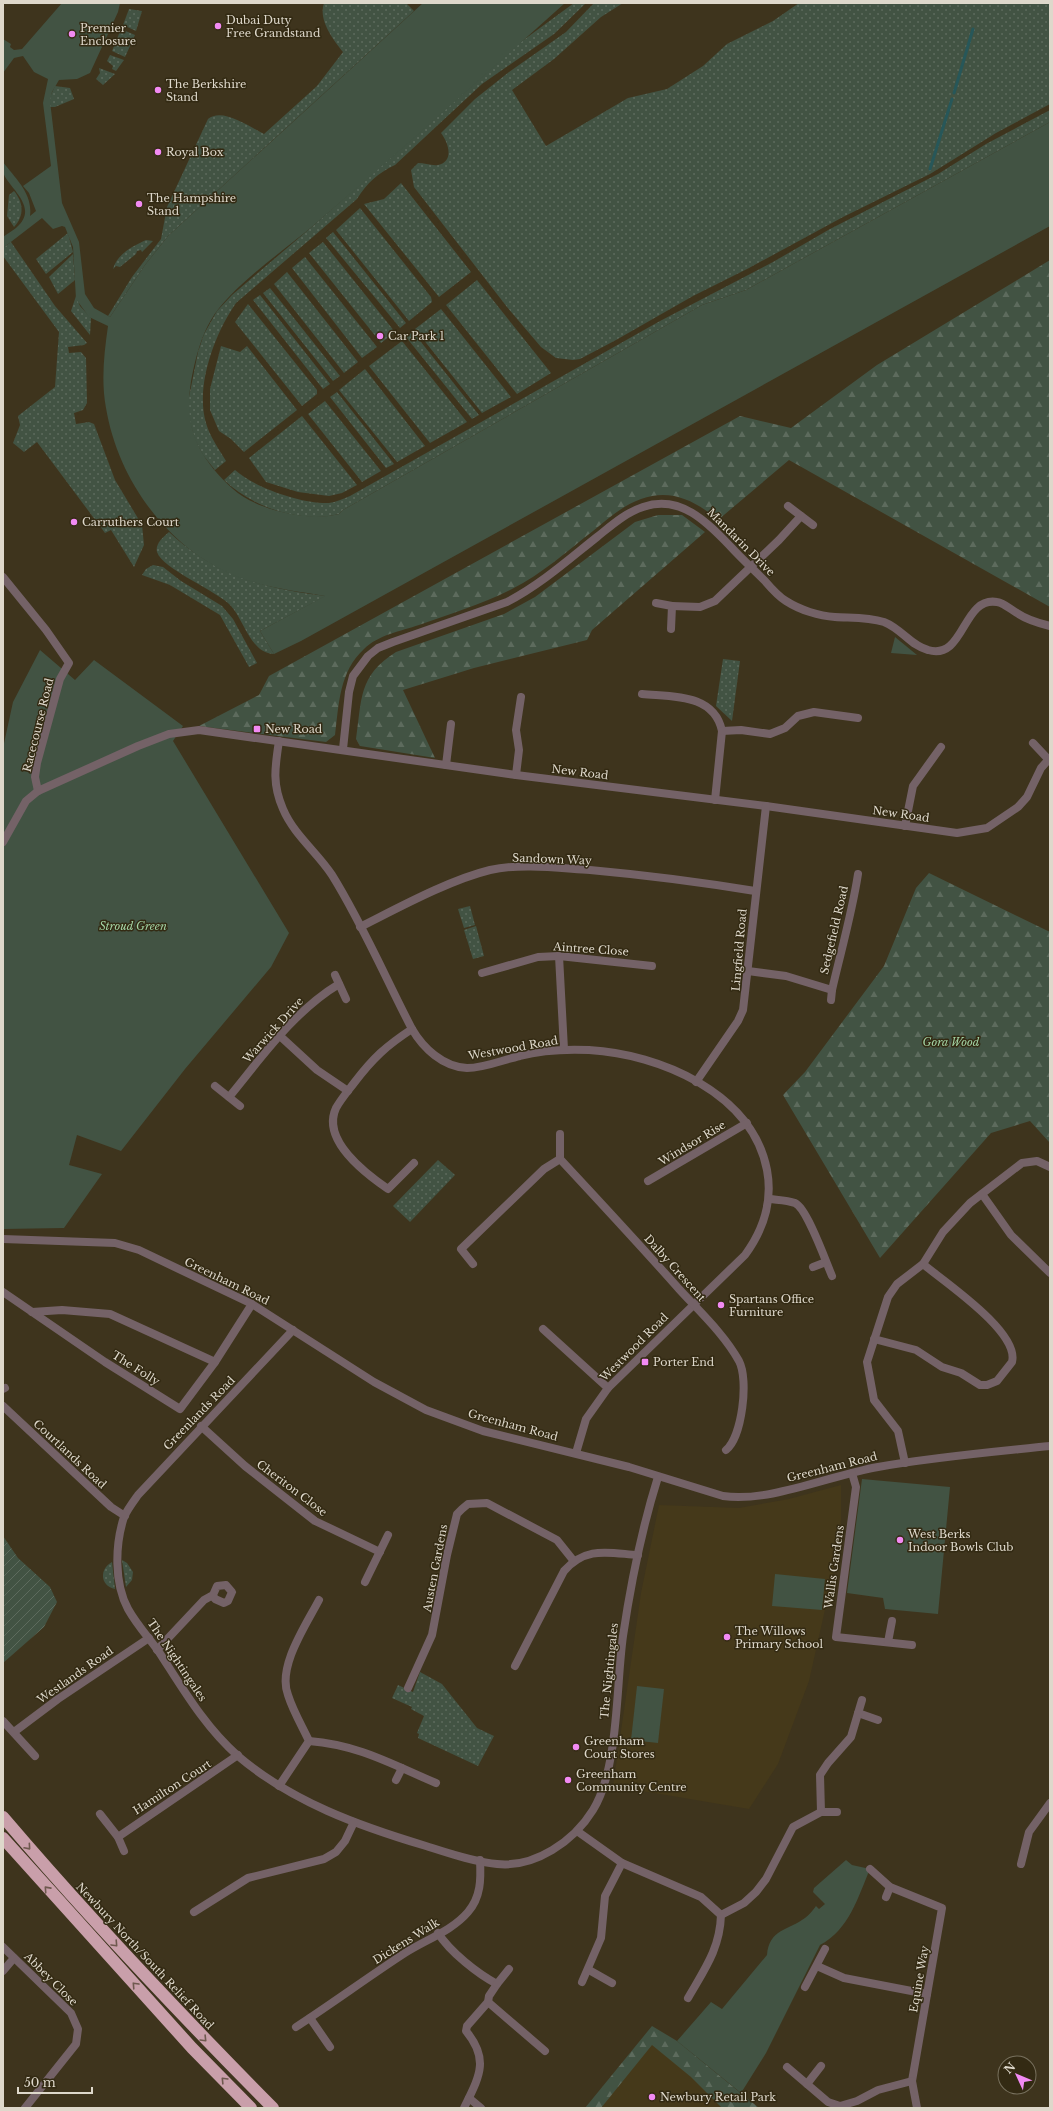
<svg xmlns="http://www.w3.org/2000/svg" width="1053" height="2111" font-family="'Libre Baskerville',serif">
  <defs>
    <pattern id="grass-dots" width="8" height="8" patternUnits="userSpaceOnUse"><rect width="8" height="8" fill="#425343"/><path d="M2 2h.1M6 6h.1" fill="none" stroke="#5d6b5d" stroke-width="1.8" stroke-linecap="round"/></pattern>
    <pattern id="forest-firs" width="22" height="20" patternUnits="userSpaceOnUse"><rect width="22" height="20" fill="#425343"/><path d="M5 1l3.5 6h-7zM16 11l3.5 6h-7z" fill="#5d6b5d"/></pattern>
    <pattern id="garden-furrows" width="10" height="10" patternUnits="userSpaceOnUse"><rect width="10" height="10" fill="#425343"/><path d="M-1 1l2-2M0 10L10 0M9 11l2-2" fill="none" stroke="#5d6b5d"/></pattern>
  </defs>
  <rect width="100%" height="100%" fill="#3e341d"/>
  <!-- built -->
  <g fill="#45391a">
    <polygon points="841,1485 841,1520 833,1574 809,1681 778,1764 749,1809 613,1786 641,1593 659,1505 739,1508 789,1499"/>
    <polygon points="652,2032 750,2108 591,2108"/>
  </g>
  <!-- grass -->
  <g fill="url(#grass-dots)">
    <path d="M324,3h82l8,8 -246,225 -23,29 -35,52 -2,-1 24,-39 29,-38 6,-32 41,-88c14,-12 42,8 56,15l53,-48 26,-34c-10,-13 -25,-32 -19,-49z"/>
    <path d="M574,3h12l-32,31 -72,50 -87,81c-17,8 -28,18 -38,34l-121,104c-21,30 -41,83 -30,120 4,14 13,26 20,38l-11,9 -12,-15 -8,-15 -6,-21 -1,-17 10,-50 6,-18 13,-23 15,-16 82,-70 204,-181z"/>
    <path d="M594,3h29l-22,14 -47,42 -42,31 34,56 82,-48 39,-9 36,-23 24,-22 46,-23 26,-18h251v101l-54,29 -66,41 -87,43 -94,51 -56,28 -77,44 -36,19 -7,1 -17,-2 -15,-11 -34,-40 -93,-120 -3,-17 7,-7c6,0 14,3 20,2 17,-4 10,-23 3,-32l34,-34 34,-27 57,-40z"/>
    <polygon points="129,9 142,11 136,31 123,25"/>
    <polygon points="121,29 135,35 125,57 112,51"/>
    <polygon points="110,55 124,60 116,71 112,69 113,66 107,61"/>
    <polygon points="99,68 115,74 103,85 96,79 100,73"/>
    <polygon points="55,86 70,88 74,99 55,107 50,107 50,97"/>
    <path d="M1050,110v12l-304,168 -44,15 -359,205 -4,4c-38,10 -87,-7 -115,-34l11,-10c20,18 67,34 94,33 7,-1 14,-4 21,-7l310,-175 113,-59 57,-33 108,-55 48,-30z"/>
    <polygon points="401,183 471,272 439,297 364,204 384,199"/>
    <path d="M14,191c9,11 11,24 0,36l-7,-11 2,-21z"/>
    <polygon points="360,208 431,297 432,302 409,321 336,230"/>
    <polygon points="333,232 406,323 400,328 326,238"/>
    <polygon points="68,233 73,252 46,274 36,259"/>
    <path d="M146,240l7,1 -11,11 -1,-2 -4,1 -1,3 -16,13 -4,-1 -3,3c4,-15 20,-23 33,-29z"/>
    <polygon points="11,242 55,306 87,343 84,345 68,347 69,353 81,352 86,358 87,403 83,410 74,413 76,424 89,422 94,424 115,480 142,525 144,545 134,567 111,530 105,533 37,442 24,452 13,443 20,425 18,416 55,387 59,332 3,256 3,248"/>
    <polygon points="323,242 395,332 381,343 309,253"/>
    <polygon points="73,254 75,280 58,294 49,277"/>
    <polygon points="305,257 377,347 362,358 292,268"/>
    <polygon points="287,272 358,362 344,373 274,284"/>
    <polygon points="477,280 551,373 517,394 446,305"/>
    <polygon points="270,288 340,376 333,381 263,293"/>
    <polygon points="260,295 330,384 323,389 253,300"/>
    <polygon points="76,296 80,306 91,318 90,335 71,311"/>
    <polygon points="248,304 317,390 317,394 302,406 235,322"/>
    <polygon points="441,309 511,397 482,413 415,329"/>
    <polygon points="413,332 479,415 472,419 406,337"/>
    <polygon points="402,341 467,422 430,443 369,366"/>
    <polygon points="221,346 240,352 247,346 297,410 244,452 231,439 219,431 210,410 210,389"/>
    <polygon points="365,369 425,446 397,462 339,390"/>
    <polygon points="337,392 394,464 386,468 330,397"/>
    <polygon points="325,401 381,471 362,482 308,414"/>
    <polygon points="302,416 357,485 342,493 329,496 298,492 266,482 249,458"/>
    <path d="M169,532c47,44 95,56 157,64l-66,35 14,23c-23,0 -30,-34 -43,-48 -13,-15 -69,-37 -74,-54 -2,-8 6,-15 12,-20z"/>
    <polygon points="153,565 163,567 181,581 222,606 233,619 257,663 249,667 220,615 170,585 142,575 146,569"/>
    <polygon points="723,659 740,661 732,721 716,706"/>
    <polygon points="470,906 475,925 464,928 458,909"/>
    <polygon points="476,926 484,956 473,959 464,930"/>
    <polygon points="438,1160 455,1175 410,1222 393,1206"/>
    <polygon points="122,1560 127,1563 133,1572 132,1580 126,1587"/>
    <path d="M112,1562l3,27c-15,-3 -16,-20 -3,-27z"/>
    <polygon points="420,1672 442,1684 477,1728 494,1736 478,1766 418,1738 419,1734 417,1733 424,1716 411,1709 412,1707 392,1698 398,1685 413,1692"/>
  </g>
  <!-- forest -->
  <g fill="url(#forest-firs)">
    <path d="M1050,260v347l-261,-147 -71,60c-22,-19 -47,-32 -77,-21 -18,6 -33,20 -48,32 -26,20 -51,43 -81,58 -29,15 -62,25 -93,36 -18,6 -41,10 -55,24 -25,23 -25,55 -29,86l-9,7 -127,-16 60,-31 10,-19 471,-260 51,12 86,-63z"/>
    <path d="M658,515h24l23,17 -113,98 -5,10 -113,28 -71,22 32,68 -75,-12 -4,-7c6,-40 2,-63 40,-87l108,-38 31,-17 100,-75z"/>
    <polygon points="929,873 1050,932 1050,1143 1030,1121 991,1133 880,1258 783,1095 805,1072 884,966 916,888"/>
    <polygon points="652,2026 677,2041 759,2108 722,2108 691,2077 652,2045 601,2108 585,2108"/>
  </g>
  <!-- park -->
  <g fill="#425343">
    <path d="M62,3h58l-2,9 -28,61 -13,6 -18,1 -7,12 -2,9 12,102 17,39 6,52 9,14 16,9 35,-52 23,-29 255,-233h142c-83,74 -166,149 -251,222 -29,25 -84,62 -103,95 -9,15 -14,33 -18,51 -11,50 1,83 40,118 23,21 76,33 106,25l4,-4 359,-205 44,-15 304,-168v104l-749,415 -27,13 -14,-23 65,-35c-30,-5 -60,-8 -89,-20 -68,-27 -118,-96 -130,-168 -5,-27 -2,-54 2,-82l-19,-9 -13,-18 -3,-52 -8,-20 -3,-1 -9,3 -11,-11 -39,30v-11c4,-3 9,-6 13,-9 25,-21 -9,-41 -13,-56 -1,-3 0,-7 0,-10 13,17 30,32 27,54l6,-5 -7,-18 -6,-7 28,-20 -8,-63 5,-24 -14,-7 -11,-16 -9,2 -11,15v-34l8,5 -1,3 4,3 8,-1z"/>
    <polygon points="895,637 917,655 891,653"/>
    <polygon points="40,650 75,680 94,660 183,726 173,741 289,933 271,967 185,1069 121,1151 77,1135 69,1165 102,1174 64,1228 3,1229 3,748 13,702"/>
    <polygon points="862,1479 950,1487 938,1614 885,1609 883,1598 847,1593"/>
    <polygon points="775,1574 825,1579 822,1610 772,1606"/>
    <polygon points="637,1686 664,1689 658,1743 631,1740"/>
    <path d="M846,1860l6,5 18,4c-12,28 -21,61 -50,76l-54,108 -25,40 -64,-52 34,-39 11,7 45,-54c2,-26 22,-25 38,-37 4,-3 8,-8 11,-12l3,3 6,-5 -12,-12 1,-4z"/>
  </g>
  <!-- garden -->
  <polygon fill="url(#garden-furrows)" points="3,1536 18,1558 50,1587 57,1602 44,1627 3,1663"/>
  <g fill="none" stroke-linecap="round" stroke-linejoin="round">
    <!-- stream -->
    <g stroke="#275759" stroke-width="3">
      <polyline points="954,93 973,29"/>
      <polyline points="930,169 952,99"/>
    </g>
    <!-- street -->
    <g stroke="#746267" stroke-width="8">
      <polyline points="788,506 813,525"/>
      <polyline points="3,577 46,630 69,663 60,679 37,763 35,777 38,791"/>
      <polyline points="656,603 672,606 671,629"/>
      <polyline points="672,606 700,607 715,601 779,540 801,516"/>
      <path d="M642,694c29,3 72,-1 80,37l-7,69"/>
      <polyline points="722,731 741,730 770,734 785,728 798,716 814,712 858,718"/>
      <path d="M279,741c-4,26 -7,43 4,68 11,26 34,43 49,66 30,48 54,104 80,154 11,19 31,38 55,39 18,0 35,-8 53,-12 22,-6 46,-7 69,-6 71,4 163,43 178,120 6,32 -3,59 -22,85l-137,133 -22,31 -10,34"/>
      <polyline points="1033,743 1048,759"/>
      <path d="M343,749l6,-57 4,-16 15,-20 10,-8 15,-6 114,-40c33,-17 61,-42 90,-65 15,-12 28,-24 46,-30 37,-13 64,15 87,39 11,12 23,23 35,35 6,7 13,15 21,20 14,9 33,15 49,16 17,1 33,0 49,5 18,7 27,24 44,28 37,11 34,-54 69,-48 7,1 13,7 20,11 10,7 21,10 33,13"/>
      <polyline points="446,765 451,724"/>
      <polyline points="516,775 519,750 516,730 521,697"/>
      <polyline points="905,826 913,786 941,747"/>
      <polyline points="3,842 26,801 38,791 138,746 169,734 199,730 516,775 766,806 957,833 987,828 1018,807 1027,797 1041,768 1050,758"/>
      <path d="M360,927c38,-19 89,-47 130,-57 32,-7 68,-2 100,0 55,5 110,12 165,21"/>
      <polyline points="559,956 564,1049"/>
      <path d="M748,971l38,5 46,14c9,-39 20,-77 26,-116"/>
      <polyline points="482,973 538,957 559,956 652,966"/>
      <polyline points="335,975 346,999"/>
      <polyline points="831,1000 832,990"/>
      <path d="M412,1029c-26,17 -39,29 -58,54 -6,8 -13,16 -18,25 -15,32 30,66 52,81l26,-26"/>
      <polyline points="280,1036 317,1070 348,1091"/>
      <polyline points="696,1082 738,1021 743,1010 766,806"/>
      <polyline points="215,1086 240,1106"/>
      <path d="M229,1097c33,-40 65,-86 110,-113"/>
      <polyline points="560,1159 560,1134"/>
      <polyline points="648,1181 747,1123"/>
      <polyline points="982,1194 1011,1235 1050,1273"/>
      <path d="M770,1199c8,1 17,1 25,4 12,5 31,59 37,73"/>
      <path d="M3,1239l112,4 24,7 113,54 122,78 52,28 57,21 146,36 94,29c46,7 108,-21 155,-29 56,-10 115,-15 172,-21"/>
      <path d="M473,1264l-12,-15 83,-80 16,-10c40,43 80,86 119,130 21,23 45,45 60,72 10,19 3,76 -13,89"/>
      <polyline points="813,1267 826,1262"/>
      <polyline points="3,1292 105,1362 180,1409 215,1362 252,1304"/>
      <polyline points="32,1312 62,1310 110,1314 215,1362"/>
      <polyline points="543,1329 608,1388"/>
      <path d="M293,1330l-155,165c-5,7 -11,15 -14,22 -9,28 -10,66 4,92 9,16 21,29 31,43 24,37 46,75 79,104 54,46 121,70 188,90 22,7 48,16 71,18 38,4 77,-23 96,-54 26,-42 23,-125 30,-174 8,-54 19,-108 35,-159"/>
      <path d="M874,1339l42,11 26,17 19,6 19,12h7l10,-4 15,-19c8,-30 -69,-81 -89,-98"/>
      <polyline points="3,1389 5,1388"/>
      <polyline points="3,1406 111,1507 125,1516"/>
      <polyline points="201,1426 245,1466 315,1521 380,1552"/>
      <polyline points="905,1463 898,1431 874,1400 867,1362 888,1297 897,1284 923,1264 943,1232 970,1203 1022,1163 1037,1161 1050,1167"/>
      <polyline points="852,1473 856,1487 836,1637 912,1645"/>
      <polyline points="365,1582 388,1535"/>
      <polyline points="888,1642 892,1621"/>
      <polyline points="157,1650 204,1600 213,1595 217,1586 226,1585 232,1592 228,1601 224,1603 215,1599 213,1595"/>
      <path d="M515,1666l49,-95c22,-25 44,-18 74,-16"/>
      <polyline points="408,1688 432,1635 447,1555 457,1514 462,1509 468,1504 487,1503 557,1540 573,1560"/>
      <polyline points="858,1713 878,1720"/>
      <polyline points="3,1721 35,1756"/>
      <polyline points="14,1732 58,1699 149,1638"/>
      <path d="M309,1741c50,4 82,23 127,42"/>
      <polyline points="396,1780 402,1768"/>
      <path d="M279,1786l30,-45c-7,-15 -16,-30 -21,-46 -11,-28 18,-70 31,-95"/>
      <polyline points="821,1812 837,1812"/>
      <polyline points="100,1814 118,1837 124,1851"/>
      <path d="M577,1831l45,32 79,34 20,18c-1,34 -17,55 -33,83"/>
      <polyline points="118,1837 238,1755"/>
      <polyline points="1021,1864 1029,1832 1050,1803"/>
      <polyline points="870,1869 890,1887 942,1908 912,2081 917,2108"/>
      <polyline points="886,1897 890,1887"/>
      <polyline points="194,1912 248,1878 324,1859 336,1852 345,1841 354,1822"/>
      <polyline points="721,1915 744,1903 756,1892 766,1879 793,1827 821,1812 820,1775 828,1763 851,1737 862,1700"/>
      <path d="M438,1933c12,19 40,41 59,51l-8,12 -1,6 -21,24 -1,5c24,29 13,46 -2,77"/>
      <polyline points="3,1947 71,2013 78,2029 76,2044 25,2108"/>
      <polyline points="817,1966 844,1978 927,1994"/>
      <polyline points="589,1970 612,1983"/>
      <polyline points="3,1971 14,1958"/>
      <polyline points="582,1982 601,1938 605,1896 622,1863"/>
      <polyline points="497,1984 509,1969"/>
      <polyline points="805,1987 825,1949"/>
      <polyline points="488,2002 545,2051"/>
      <polyline points="310,2018 330,2047"/>
      <path d="M296,2027c37,-24 72,-50 109,-74 20,-13 47,-22 63,-41 13,-15 13,-33 12,-52"/>
      <polyline points="787,2067 828,2102 840,2106 857,2101 878,2090 912,2081"/>
      <polyline points="807,2084 821,2066"/>
      <polyline points="469,2098 481,2108"/>
    </g>
    <!-- highway -->
    <g stroke="#c99faa" stroke-width="12">
      <path d="M3,1817c86,101 177,197 270,291"/>
      <polyline points="3,1838 192,2048 251,2108"/>
    </g>
  </g>
  <!-- one-way arrows -->
  <defs><path id="oneway-chevron" d="M-2-3.5L2.5 0L-2 3.5" fill="none" stroke-width="1.6" stroke-linecap="round" stroke-linejoin="round"/></defs>
  <g stroke="#6f594f">
    <use href="#oneway-chevron" transform="translate(28 1847) rotate(49)"/>
    <use href="#oneway-chevron" transform="translate(47 1889) rotate(-132)"/>
    <use href="#oneway-chevron" transform="translate(115 1944) rotate(47)"/>
    <use href="#oneway-chevron" transform="translate(135 1985) rotate(-133)"/>
    <use href="#oneway-chevron" transform="translate(204 2039) rotate(46)"/>
    <use href="#oneway-chevron" transform="translate(224 2080) rotate(-134)"/>
  </g>
  <!-- markers -->
  <g fill="#f28af3" stroke="#332a13" stroke-width="1.5">
    <circle cx="218" cy="26" r="4"/>
    <circle cx="72" cy="34" r="4"/>
    <circle cx="158" cy="90" r="4"/>
    <circle cx="158" cy="152" r="4"/>
    <circle cx="139" cy="204" r="4"/>
    <circle cx="380" cy="336" r="4"/>
    <circle cx="74" cy="522" r="4"/>
    <rect x="253" y="725" width="8" height="8" rx="2"/>
    <circle cx="721" cy="1305" r="4"/>
    <rect x="641" y="1358" width="8" height="8" rx="2"/>
    <circle cx="900" cy="1540" r="4"/>
    <circle cx="727" cy="1637" r="4"/>
    <circle cx="576" cy="1747" r="4"/>
    <circle cx="568" cy="1780" r="4"/>
    <circle cx="652" cy="2097" r="4"/>
  </g>
  <g text-anchor="middle" stroke-width="3" stroke-linejoin="round" paint-order="stroke">
    <!-- poi labels -->
    <g font-size="11" fill="#ded8cb" stroke="#332a13" text-anchor="start">
      <text x="226" y="24">Dubai Duty<tspan x="226" dy="13">Free Grandstand</tspan></text>
      <text x="80" y="32">Premier<tspan x="80" dy="13">Enclosure</tspan></text>
      <text x="166" y="88">The Berkshire<tspan x="166" dy="13">Stand</tspan></text>
      <text x="166" y="156">Royal Box</text>
      <text x="147" y="202">The Hampshire<tspan x="147" dy="13">Stand</tspan></text>
      <text x="388" y="340">Car Park 1</text>
      <text x="82" y="526">Carruthers Court</text>
      <text x="265" y="733">New Road</text>
      <text x="729" y="1303">Spartans Office<tspan x="729" dy="13">Furniture</tspan></text>
      <text x="653" y="1366">Porter End</text>
      <text x="908" y="1538">West Berks<tspan x="908" dy="13">Indoor Bowls Club</tspan></text>
      <text x="735" y="1635">The Willows<tspan x="735" dy="13">Primary School</tspan></text>
      <text x="584" y="1745">Greenham<tspan x="584" dy="13">Court Stores</tspan></text>
      <text x="576" y="1778">Greenham<tspan x="576" dy="13">Community Centre</tspan></text>
      <text x="660" y="2101">Newbury Retail Park</text>
    </g>
    <!-- street labels -->
    <g font-size="11" fill="#ded8cb" stroke="#332a13">
      <text transform="translate(741 542) rotate(45)" y="4">Mandarin Drive</text>
      <text transform="translate(38 725) rotate(-76)" y="4">Racecourse Road</text>
      <text transform="translate(580 772) rotate(7)" y="4">New Road</text>
      <text transform="translate(901 814) rotate(8)" y="4">New Road</text>
      <text transform="translate(552 859) rotate(2)" y="4">Sandown Way</text>
      <text transform="translate(834 930) rotate(-77)" y="4">Sedgefield Road</text>
      <text transform="translate(591 949) rotate(4)" y="4">Aintree Close</text>
      <text transform="translate(739 950) rotate(-85)" y="4">Lingfield Road</text>
      <text transform="translate(273 1030) rotate(-48)" y="4">Warwick Drive</text>
      <text transform="translate(513 1048) rotate(-10)" y="4">Westwood Road</text>
      <text transform="translate(692 1143) rotate(-31)" y="4">Windsor Rise</text>
      <text transform="translate(675 1268) rotate(48)" y="4">Dalby Crescent</text>
      <text transform="translate(227 1281) rotate(26)" y="4">Greenham Road</text>
      <text transform="translate(634 1347) rotate(-45)" y="4">Westwood Road</text>
      <text transform="translate(136 1368) rotate(32)" y="4">The Folly</text>
      <text transform="translate(199 1413) rotate(-46)" y="4">Greenlands Road</text>
      <text transform="translate(513 1425) rotate(15)" y="4">Greenham Road</text>
      <text transform="translate(70 1454) rotate(43)" y="4">Courtlands Road</text>
      <text transform="translate(832 1467) rotate(-14)" y="4">Greenham Road</text>
      <text transform="translate(292 1488) rotate(37)" y="4">Cheriton Close</text>
      <text transform="translate(834 1567) rotate(-82)" y="4">Wallis Gardens</text>
      <text transform="translate(435 1568) rotate(-79)" y="4">Austen Gardens</text>
      <text transform="translate(177 1660) rotate(56)" y="4">The Nightingales</text>
      <text transform="translate(609 1671) rotate(-84)" y="4">The Nightingales</text>
      <text transform="translate(75 1675) rotate(-35)" y="4">Westlands Road</text>
      <text transform="translate(172 1787) rotate(-33)" y="4">Hamilton Court</text>
      <text transform="translate(406 1941) rotate(-32)" y="4">Dickens Walk</text>
      <text transform="translate(145 1956) rotate(47)" y="4">Newbury North/South Relief Road</text>
      <text transform="translate(51 1979) rotate(45)" y="4">Abbey Close</text>
      <text transform="translate(919 1979) rotate(-80)" y="4">Equine Way</text>
    </g>
    <!-- park labels -->
    <g font-size="11" font-style="italic" fill="#a2d3a4" stroke="#332a13">
      <text x="133" y="930">Stroud Green</text>
      <text x="951" y="1046">Gora Wood</text>
    </g>
  </g>
  <!-- border -->
  <rect width="1053" height="2111" fill="none" stroke="#ded8cb" stroke-width="8"/>
  <!-- north arrow -->
  <g transform="translate(1017 2075) rotate(314)"><circle r="19" fill="#332a13" stroke="#77705d"/>
  <path d="M0-3L7 15L0 10L-7 15Z" fill="#f28af3"/>
  <text y="-6" font-size="11" font-weight="bold" text-anchor="middle" fill="#ded8cb">N</text>
  </g>
  <!-- scale -->
  <path d="M18 2087v6h74v-6" fill="none" stroke="#ded8cb" stroke-width="2"/>
  <text x="24" y="2087" font-size="12" fill="#ded8cb" stroke="#332a13" stroke-width="3" paint-order="stroke">50 m</text>
</svg>
